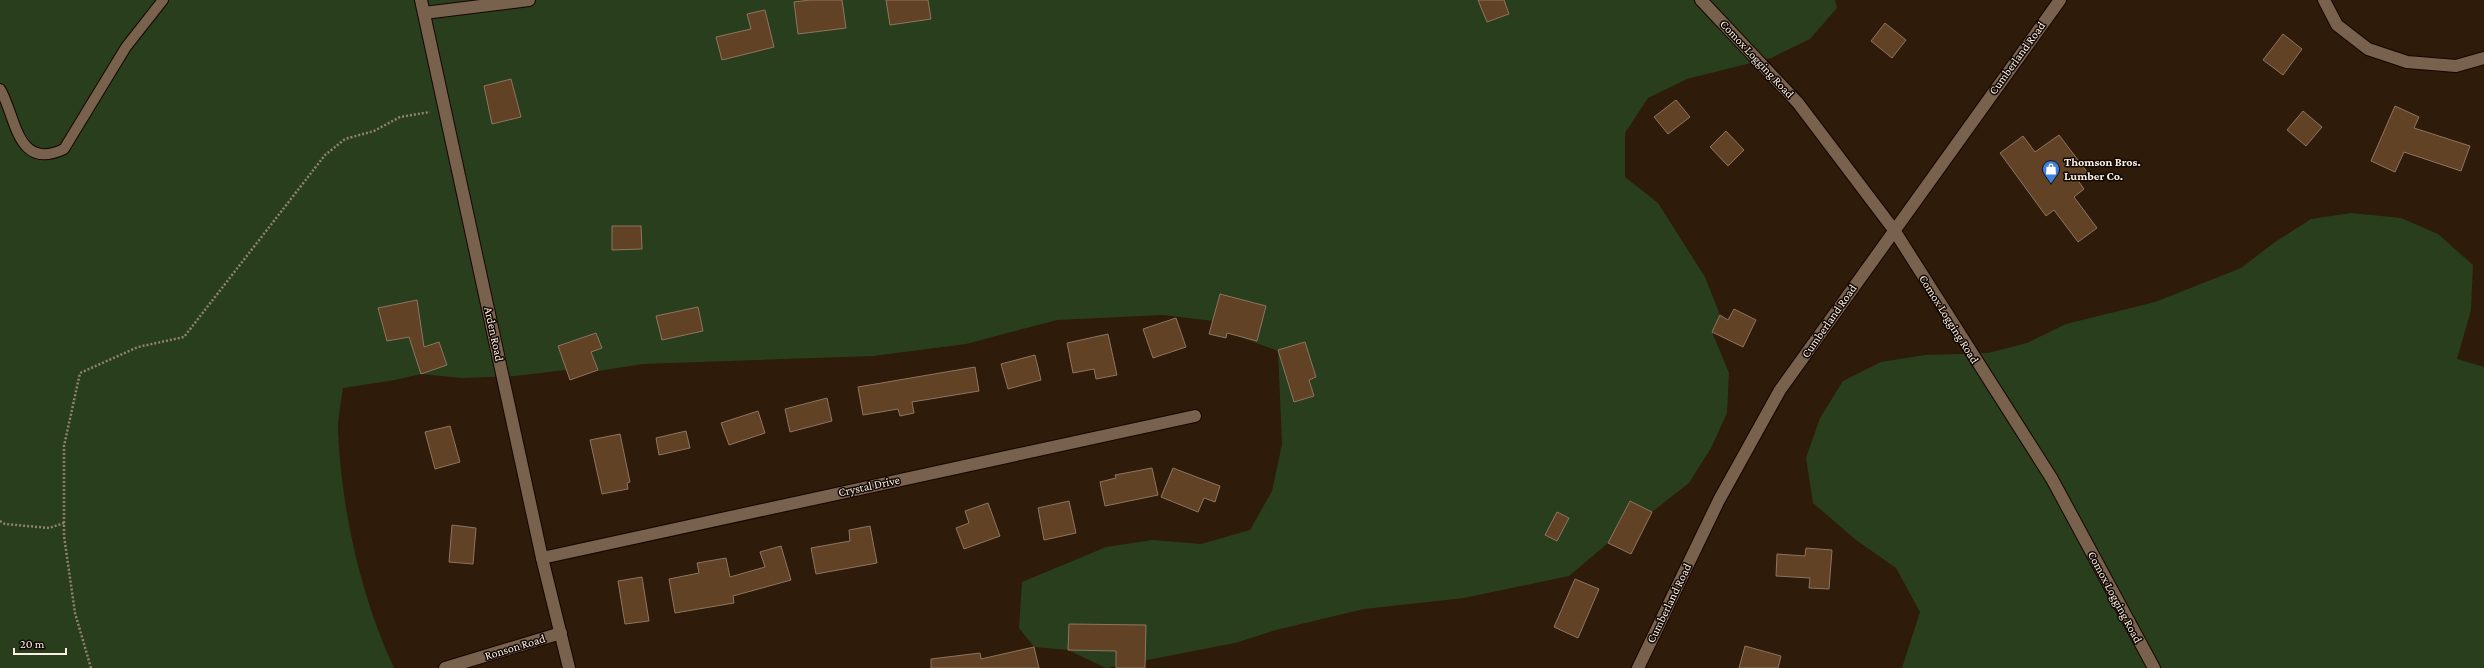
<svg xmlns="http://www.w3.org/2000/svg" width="2484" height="668" font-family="'Crimson Pro',serif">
  <rect width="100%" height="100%" fill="#2e1b09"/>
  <!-- green -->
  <g fill="#293e1d">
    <path d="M0,0h1835l2,8 -27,31 -39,19 -84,21 -39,19 -23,35v44l33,26 47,74 15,38 -8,17 17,41 -2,40 -16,35 -22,35 -37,29 -44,31 -39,33 -105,22 -100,11 -88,21 -41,13 -129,25 -38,-18 -34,-3 -15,-19 3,-46 84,-35 47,-7 48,4 49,-14 22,-39 10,-47 -4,-93 -38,-14 -10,-14 -67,-8 -106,5 -91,24 -93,12 -230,8 -45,7 -32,-1 -51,6 -53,2 -41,-4 -26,6 -52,8c-2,14 -5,29 -5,42 3,78 23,168 56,238h-394z"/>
    <polygon points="2351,213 2401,218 2438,234 2473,265 2471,310 2457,359 2484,367 2484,668 1902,668 1920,612 1896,568 1856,540 1813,503 1806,458 1820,418 1843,381 1881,362 1925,355 1988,353 2027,343 2066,324 2155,302 2241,268 2275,242 2311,219"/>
  </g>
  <!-- building -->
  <g fill="#624225" stroke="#8d7561">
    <polygon points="810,0 842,0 846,28 798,34 794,2"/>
    <polygon points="886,0 928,0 931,19 890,25"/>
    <polygon points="1478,0 1504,0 1509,14 1487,22"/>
    <polygon points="765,10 774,47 722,60 716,37 751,29 747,14"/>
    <polygon points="1885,23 1906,40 1892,58 1871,41"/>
    <polygon points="2283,34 2302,49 2283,75 2263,60"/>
    <polygon points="511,79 521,117 492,124 484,86"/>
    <polygon points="1676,100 1690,117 1668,134 1654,117"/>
    <polygon points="2395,106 2419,117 2414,128 2470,146 2461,171 2404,152 2395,172 2371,161"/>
    <polygon points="2303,111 2322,127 2306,146 2287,130"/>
    <polygon points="1726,131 1744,150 1728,166 1710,147"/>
    <polygon points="2059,135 2087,172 2077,179 2084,189 2074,197 2097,228 2078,242 2054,210 2046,216 2000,153 2023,136 2035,152"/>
    <polygon points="612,226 641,226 642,249 612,250"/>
    <polygon points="1220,294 1266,306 1257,341 1227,333 1226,338 1209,334"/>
    <polygon points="417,300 424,347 439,342 447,365 421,374 409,337 387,341 378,308"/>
    <polygon points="698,307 703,331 662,340 656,316"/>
    <polygon points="1734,309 1756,320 1743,347 1712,332 1720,315 1728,320"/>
    <polygon points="1176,318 1186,347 1153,358 1143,329"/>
    <polygon points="596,333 602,348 591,352 598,370 570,380 558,346"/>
    <polygon points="1108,334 1117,375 1096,379 1094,369 1073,373 1067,343"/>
    <polygon points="1305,342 1316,377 1309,380 1314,396 1294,402 1278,350"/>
    <polygon points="1035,355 1041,380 1008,389 1001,364"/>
    <polygon points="975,367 979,391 912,402 914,413 900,416 898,409 863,415 858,387"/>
    <polygon points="827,398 832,421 790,432 785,409"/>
    <polygon points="758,411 765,433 729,445 721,423"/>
    <polygon points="450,426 460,462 435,469 425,432"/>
    <polygon points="686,431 690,448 659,455 656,438"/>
    <polygon points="620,434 630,482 627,483 628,489 602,494 590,440"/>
    <polygon points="1152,468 1158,495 1105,506 1100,482 1116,478 1115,475"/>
    <polygon points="1173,468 1220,486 1215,502 1204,498 1198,512 1161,497"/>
    <polygon points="1069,501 1076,533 1044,540 1038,508"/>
    <polygon points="1630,501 1652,512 1631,554 1608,543"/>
    <polygon points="988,503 1000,536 964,549 956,528 969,523 965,511"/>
    <polygon points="1557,512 1569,518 1557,541 1545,535"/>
    <polygon points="452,525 476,528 473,564 449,562"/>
    <polygon points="870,526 877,563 816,574 811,548 850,541 849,530"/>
    <polygon points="781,546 791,580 733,596 734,603 675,613 669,579 699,573 697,563 726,558 730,577 765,567 760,552"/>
    <polygon points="1806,548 1832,550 1829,589 1809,588 1810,578 1776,576 1777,554 1805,556"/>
    <polygon points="642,577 649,621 625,624 618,581"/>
    <polygon points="1575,579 1599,589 1578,638 1554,627"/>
    <polygon points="1069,624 1146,625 1145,668 1116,668 1116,651 1068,650"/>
    <polygon points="1745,646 1781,656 1778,668 1739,668"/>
    <polygon points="1034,647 1039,668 931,668 931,659 980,653 981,659"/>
  </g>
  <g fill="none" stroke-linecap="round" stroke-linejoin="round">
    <!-- lane casing -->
    <g stroke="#160500" stroke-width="12">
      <path id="lane" d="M0,89c16,26 16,83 64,60l62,-102 37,-47"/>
    </g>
    <!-- street casing -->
    <g stroke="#160500" stroke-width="14">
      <g id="street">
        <polyline points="421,0 542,558 569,668"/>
        <polyline points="1701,0 1798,103 1894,230 2052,479 2154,668"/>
        <polyline points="2324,0 2337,25 2368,49 2407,62 2456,66 2484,58"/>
        <polyline points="424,13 529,0"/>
        <polyline points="542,558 1195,416"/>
        <polyline points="445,668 561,633"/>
      </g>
    </g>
    <!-- secondary casing -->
    <g stroke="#160500" stroke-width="14">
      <polyline id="secondary" points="1638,668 1719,500 1780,390 2060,0"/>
    </g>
    <!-- path -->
    <g stroke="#928173" stroke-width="2.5" stroke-dasharray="2 2" stroke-linecap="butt">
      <polyline points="0,521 5,524 49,528 64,523"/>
      <polyline points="91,668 75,613 64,536 64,446 80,373 138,347 184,337 325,155 345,139 374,131 400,117 430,112"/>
    </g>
    <!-- lane -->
    <use href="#lane" stroke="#78614d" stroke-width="10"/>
    <!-- street -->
    <use href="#street" stroke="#78614d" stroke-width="12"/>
    <!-- secondary -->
    <use href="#secondary" stroke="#78614d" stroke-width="12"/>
  </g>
  <!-- icons -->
  <defs>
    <g id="shop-pin" transform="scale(0.9)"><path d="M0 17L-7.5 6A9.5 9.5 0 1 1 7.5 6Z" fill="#3f7fe0" stroke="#100803"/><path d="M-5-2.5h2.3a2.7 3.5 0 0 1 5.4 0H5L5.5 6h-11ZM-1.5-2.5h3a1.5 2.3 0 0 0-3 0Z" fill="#fff"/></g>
  </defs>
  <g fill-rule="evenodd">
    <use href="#shop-pin" x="2051" y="169"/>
  </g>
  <g text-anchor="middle" stroke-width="3" stroke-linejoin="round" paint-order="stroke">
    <!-- street labels -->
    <g font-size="12" fill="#fdefe4" stroke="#100803">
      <text transform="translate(2017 58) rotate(-54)" y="4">Cumberland Road</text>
      <text transform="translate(1757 59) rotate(47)" y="4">Comox Logging Road</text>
      <text transform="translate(1949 319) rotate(58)" y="4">Comox Logging Road</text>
      <text transform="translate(1829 321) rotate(-55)" y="4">Cumberland Road</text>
      <text transform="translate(494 334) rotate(78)" y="4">Arden Road</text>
      <text transform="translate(869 486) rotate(-12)" y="4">Crystal Drive</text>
      <text transform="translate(2115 597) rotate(62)" y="4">Comox Logging Road</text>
      <text transform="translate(1669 603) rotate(-64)" y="4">Cumberland Road</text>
      <text transform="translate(515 647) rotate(-17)" y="4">Ronson Road</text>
    </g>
    <!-- poi labels -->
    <g font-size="12" font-weight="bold" fill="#fdefe4" stroke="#100803" text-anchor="start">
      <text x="2064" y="166">Thomson Bros.<tspan x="2064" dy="14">Lumber Co.</tspan></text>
    </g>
  </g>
  <!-- scale -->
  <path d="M14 648v6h52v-6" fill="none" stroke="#fdefe4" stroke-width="2"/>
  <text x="20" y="648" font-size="12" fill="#fdefe4" stroke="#100803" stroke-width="3" paint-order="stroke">20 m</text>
</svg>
